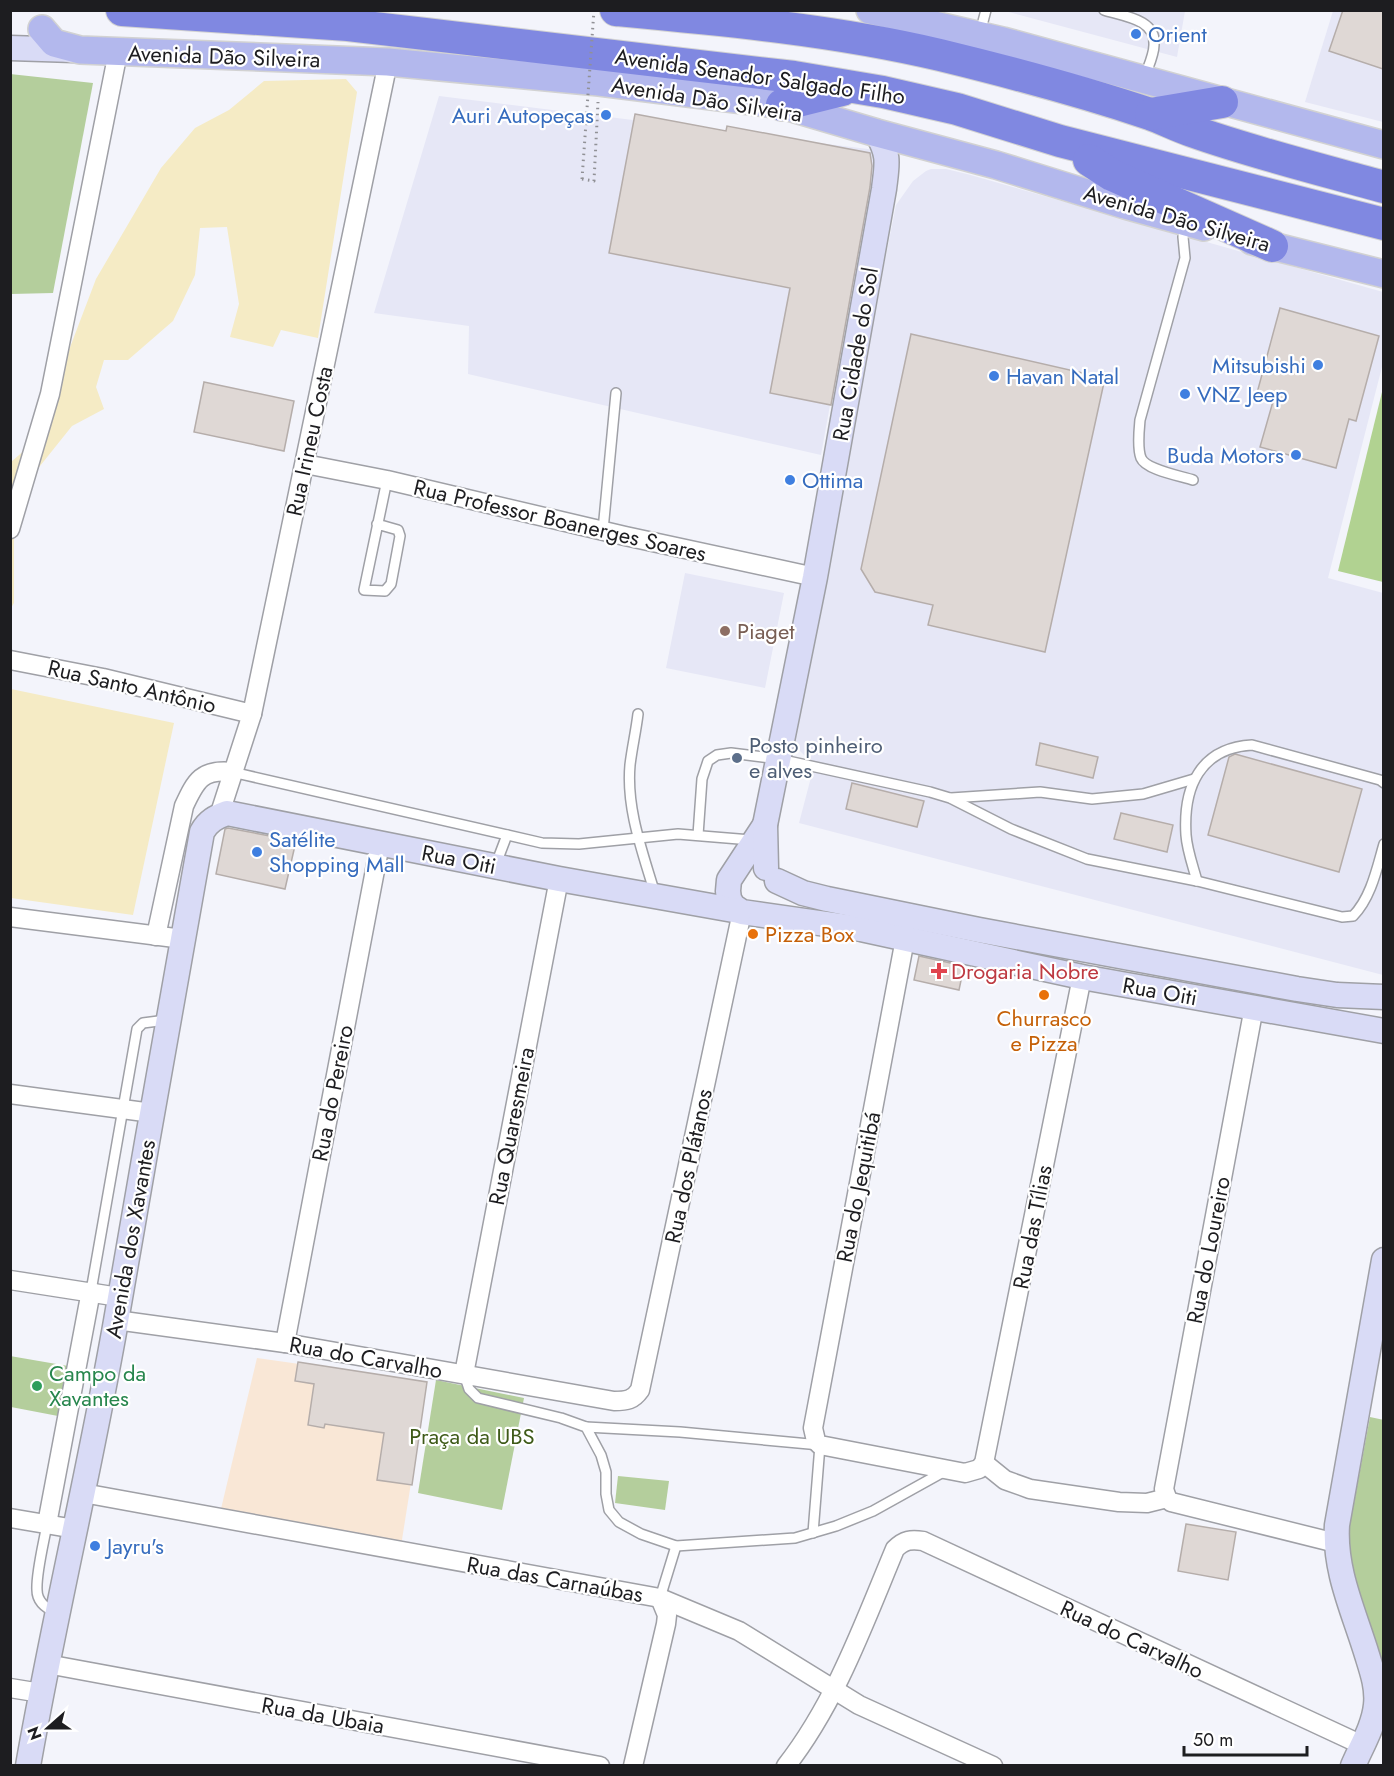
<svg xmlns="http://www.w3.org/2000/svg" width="1394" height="1776" font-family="Jost,sans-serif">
  <rect width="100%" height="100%" fill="#f3f4fb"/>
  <!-- built -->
  <g fill="#e6e7f6">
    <polygon points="1005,11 1185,11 1177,57"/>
    <polygon points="1333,11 1383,11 1383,122 1305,102"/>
    <polygon points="439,96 876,150 821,455 468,374 469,326 374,313"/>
    <polygon points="931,169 946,169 967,174 1383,292 1383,363 1328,578 1383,593 1383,975 799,823 815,762 809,760 788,739 812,629 896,205 913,181 926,171"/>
    <polygon points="685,573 784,593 765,688 666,668"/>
  </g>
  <!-- medical -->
  <polygon fill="#f9e7d6" points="257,1358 427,1382 401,1546 220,1513"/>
  <!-- green -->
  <g fill="#b4ce9c">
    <polygon points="10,74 93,83 53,293 11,294"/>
    <polygon points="10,1356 68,1366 58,1416 11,1407"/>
    <polygon points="436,1380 524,1398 502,1510 418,1493"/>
    <polygon points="1370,1417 1384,1420 1383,1715 1349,1567 1347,1540"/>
    <polygon points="618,1476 669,1481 665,1510 615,1503"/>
  </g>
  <!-- forest -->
  <polygon fill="#b1d291" points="1383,388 1383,582 1338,571"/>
  <!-- sand -->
  <g fill="#f5ebc5">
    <polygon points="346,79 357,92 318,338 281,330 273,347 230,337 239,304 227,227 200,228 195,275 173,321 128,360 104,360 96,387 104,409 72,426 36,471 14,510 14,603 11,608 11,462 34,442 96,279 161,168 195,128 229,110 264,81"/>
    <polygon points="11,689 174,723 133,915 11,898"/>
  </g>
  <!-- building -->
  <g fill="#dfd8d5" stroke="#b5adaa" stroke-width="1.5">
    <polygon points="1343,10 1383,10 1383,69 1329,51"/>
    <polygon points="635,114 726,131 727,126 870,153 872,166 870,187 831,405 770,393 790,288 609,253"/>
    <polygon points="1280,308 1379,336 1356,421 1349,419 1336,468 1260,447 1274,398 1257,393"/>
    <polygon points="911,334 1105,378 1045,652 928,625 933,605 875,592 861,569"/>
    <polygon points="204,382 294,401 284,451 194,432"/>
    <polygon points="1040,743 1098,757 1093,778 1036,765"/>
    <polygon points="1235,754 1362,789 1339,872 1208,835 1229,757"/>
    <polygon points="852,783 924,801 917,827 846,809"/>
    <polygon points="1121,813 1173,825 1167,852 1114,839"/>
    <polygon points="228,828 296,841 285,889 216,874 225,829"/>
    <polygon points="919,956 964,966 959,990 914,980"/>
    <polygon points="298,1362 427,1382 412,1485 377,1480 384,1433 325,1424 324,1428 308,1425 314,1384 295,1381"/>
    <polygon points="1186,1524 1236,1532 1228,1580 1178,1571"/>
  </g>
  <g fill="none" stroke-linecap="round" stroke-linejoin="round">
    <!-- lane casing -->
    <g stroke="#9fa0a6" stroke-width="12">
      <g id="lane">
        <path d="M1104,10c18,6 53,9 50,35 0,10 -6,22 -9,31"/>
        <polyline points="980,33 986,10"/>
        <path d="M1185,224l-2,13 2,21 -45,162c-1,11 -3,28 1,38 5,12 40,18 52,22"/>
        <polyline points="377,524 398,530 400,536 391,584 385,591 364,590 387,480"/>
        <polyline points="603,530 616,393"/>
        <path d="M638,714c-2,17 -6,34 -8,51 -4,44 13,88 25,129"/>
        <polyline points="232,772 542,843 579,844 678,834 751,840"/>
        <polyline points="951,798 1040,792 1092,799 1143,794 1194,779"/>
        <path d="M698,835l4,-56 6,-18 9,-6 14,-2 48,6 151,33 20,6 61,31 76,30 110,22 145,36 11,-1c18,-18 24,-48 31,-72"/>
        <polyline points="496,864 507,835"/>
        <path d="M1197,881c-4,-15 -10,-31 -11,-46 -3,-48 14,-87 66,-90l128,35 4,3"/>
        <polyline points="91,1291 137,1029 143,1023 166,1020"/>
        <polyline points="464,1374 469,1389 478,1398 561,1418 586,1427 601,1455 606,1472 606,1494 609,1510 619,1522 641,1534 676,1546 795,1538 836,1526 873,1511 945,1471"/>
        <polyline points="586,1427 680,1432 820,1445 813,1533"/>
        <path d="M47,1524c-3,18 -11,49 -10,66 0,12 10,19 20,23"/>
        <polyline points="660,1598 676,1546"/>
      </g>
    </g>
    <!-- street casing -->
    <g stroke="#9fa0a6" stroke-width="21">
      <g id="street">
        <polyline points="305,464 387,480 625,536 815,577"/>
        <polyline points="10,529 50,394 118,52"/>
        <polyline points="10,660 103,678 252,714"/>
        <polyline points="219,816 252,714 388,62"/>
        <polyline points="10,917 183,939"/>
        <path d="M156,936l28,-130c12,-26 18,-37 48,-34"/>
        <polyline points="905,939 813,1428 816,1441 820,1445 965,1473 979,1469 984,1463 1082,977"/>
        <polyline points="1254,1007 1164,1489 1167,1498 1171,1502 1336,1543"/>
        <polyline points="10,1094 152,1113"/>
        <polyline points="10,1280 119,1297"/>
        <path d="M116,1320l169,23 329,58c13,0 19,-1 26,-11l102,-478"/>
        <polyline points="285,1343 380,844"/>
        <polyline points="464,1374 559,879"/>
        <polyline points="984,1463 1005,1480 1030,1489 1119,1502 1147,1503 1167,1498"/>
        <polyline points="83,1493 660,1598 739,1631 859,1705 993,1766"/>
        <polyline points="10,1518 75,1529"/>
        <polyline points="47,1524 91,1291"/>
        <polyline points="47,1664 600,1766"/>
        <polyline points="10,1688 41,1693"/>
        <polyline points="633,1766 666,1624 667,1615 660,1598"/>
        <path d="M786,1766c50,-64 78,-143 109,-217 9,-9 16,-10 28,-8l439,204"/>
      </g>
    </g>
    <!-- secondary casing -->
    <g stroke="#9fa0a6" stroke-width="27">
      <g id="secondary">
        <polyline points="10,48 74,50"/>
        <polyline points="765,825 729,880 728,891 729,899 733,906 742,912 861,929 1082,977 1384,1031"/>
        <path d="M766,868l-1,-43 50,-248 69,-388c3,-25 6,-33 -7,-56"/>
        <polyline points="777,881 803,893 827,899 979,930 1297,989 1337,995 1384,997"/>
        <path d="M28,1766c26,-149 62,-296 88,-445 28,-163 57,-327 86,-489 6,-11 14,-15 25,-19l332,66 180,32"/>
        <path d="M1353,1766c8,-19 21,-40 23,-61 2,-17 -4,-34 -9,-50 -13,-43 -33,-84 -30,-130l47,-265"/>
      </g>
    </g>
    <!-- primary casing -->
    <g stroke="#d2d2d2" stroke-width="30">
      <g id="primary">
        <polyline points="870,10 1003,41 1384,145"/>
        <polyline points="42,29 54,43 80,50 388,62 599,82 782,105 877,133 996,165 1125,205 1204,227"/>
        <polyline points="1252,241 1384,274"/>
      </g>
    </g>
    <!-- highway casing -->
    <g stroke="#d2d2d2" stroke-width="34">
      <g id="highway">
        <polyline points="122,10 348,25 794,77 883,92 957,109 1060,141 1384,224"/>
        <path d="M616,10c108,10 218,20 324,45 70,17 141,36 210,59 14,5 27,12 42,17 62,22 127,38 192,56"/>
        <polyline points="782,105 842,90"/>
        <polyline points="1151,114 1222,102"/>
        <polyline points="1089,160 1112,175 1272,246"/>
      </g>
    </g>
    <!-- path -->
    <polyline stroke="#919196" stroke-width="3" stroke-dasharray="1.5 4.5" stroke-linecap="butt" points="582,179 594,181 598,102"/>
    <!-- lane -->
    <use href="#lane" stroke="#fff" stroke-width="9"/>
    <!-- street -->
    <use href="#street" stroke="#fff" stroke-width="18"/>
    <!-- secondary -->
    <use href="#secondary" stroke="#d9dbf6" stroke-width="24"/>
    <!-- primary -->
    <use href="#primary" stroke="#b3b8ed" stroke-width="27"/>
    <!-- highway -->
    <use href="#highway" stroke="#8088e1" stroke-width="32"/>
    <!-- path-bridge -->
    <polyline stroke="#919196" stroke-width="3" stroke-dasharray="1.5 4.5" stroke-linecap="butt" points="582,179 594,10"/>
  </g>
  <!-- markers -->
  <g fill="#3f7fe0" stroke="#fff" stroke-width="2">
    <circle cx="1136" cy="34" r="6"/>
    <circle cx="606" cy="115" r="6"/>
    <circle cx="1318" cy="365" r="6"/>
    <circle cx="994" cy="376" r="6"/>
    <circle cx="1185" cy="394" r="6"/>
    <circle cx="1296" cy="455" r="6"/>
    <circle cx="790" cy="480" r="6"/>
    <circle cx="257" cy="852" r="6"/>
    <circle cx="95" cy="1546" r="6"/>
  </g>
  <circle fill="#8d6e63" stroke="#fff" stroke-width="2" cx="725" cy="631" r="6"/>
  <circle fill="#5c6f8a" stroke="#fff" stroke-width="2" cx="737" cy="758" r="6"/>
  <g fill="#e8710a" stroke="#fff" stroke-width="2">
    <circle cx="753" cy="934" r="6"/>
    <circle cx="1044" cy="995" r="6"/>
  </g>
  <path fill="#e0444e" stroke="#fff" stroke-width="2" d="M936 962h6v6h6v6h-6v6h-6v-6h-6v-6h6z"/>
  <circle fill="#2e9e5b" stroke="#fff" stroke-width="2" cx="37" cy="1386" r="6"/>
  <g text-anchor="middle" stroke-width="4.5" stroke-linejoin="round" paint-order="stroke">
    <!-- shop labels -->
    <g font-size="22" fill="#366cbe" stroke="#fff" text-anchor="start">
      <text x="1148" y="42">Orient</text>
      <text x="594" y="123" text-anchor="end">Auri Autopeças</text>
      <text x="1306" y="373" text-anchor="end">Mitsubishi</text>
      <text x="1006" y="384">Havan Natal</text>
      <text x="1197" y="402">VNZ Jeep</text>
      <text x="1284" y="463" text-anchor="end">Buda Motors</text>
      <text x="802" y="488">Ottima</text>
      <text x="269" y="847">Satélite<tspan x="269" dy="25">Shopping Mall</tspan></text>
      <text x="107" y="1554">Jayru's</text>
    </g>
    <!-- street labels -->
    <g font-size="22" fill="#1d1d20" stroke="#fff">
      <text transform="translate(224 56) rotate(2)" y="8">Avenida Dão Silveira</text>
      <text transform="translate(760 76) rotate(8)" y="8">Avenida Senador Salgado Filho</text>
      <text transform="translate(707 99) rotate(9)" y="8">Avenida Dão Silveira</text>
      <text transform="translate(1177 218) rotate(16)" y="8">Avenida Dão Silveira</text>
      <text transform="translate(855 354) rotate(-80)" y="8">Rua Cidade do Sol</text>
      <text transform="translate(309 441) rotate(-78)" y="8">Rua Irineu Costa</text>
      <text transform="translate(560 520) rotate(13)" y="8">Rua Professor Boanerges Soares</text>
      <text transform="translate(132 686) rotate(13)" y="8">Rua Santo Antônio</text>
      <text transform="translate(459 859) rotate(11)" y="8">Rua Oiti</text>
      <text transform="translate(1160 991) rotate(10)" y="8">Rua Oiti</text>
      <text transform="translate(332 1093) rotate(-79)" y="8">Rua do Pereiro</text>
      <text transform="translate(511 1126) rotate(-79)" y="8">Rua Quaresmeira</text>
      <text transform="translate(688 1166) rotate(-78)" y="8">Rua dos Plátanos</text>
      <text transform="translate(858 1187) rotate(-79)" y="8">Rua do Jequitibá</text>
      <text transform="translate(1032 1227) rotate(-79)" y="8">Rua das Tílias</text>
      <text transform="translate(130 1239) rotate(-80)" y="8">Avenida dos Xavantes</text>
      <text transform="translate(1208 1250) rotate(-79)" y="8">Rua do Loureiro</text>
      <text transform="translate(366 1357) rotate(10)" y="8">Rua do Carvalho</text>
      <text transform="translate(555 1579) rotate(10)" y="8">Rua das Carnaúbas</text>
      <text transform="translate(1132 1639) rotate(25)" y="8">Rua do Carvalho</text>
      <text transform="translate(323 1715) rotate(10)" y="8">Rua da Ubaia</text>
    </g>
    <!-- education labels -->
    <g font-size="22" fill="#785e54" stroke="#fff" text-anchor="start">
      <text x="737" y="639">Piaget</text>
    </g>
    <!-- service labels -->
    <g font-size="22" fill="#4e5e75" stroke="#fff" text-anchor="start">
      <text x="749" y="753">Posto pinheiro<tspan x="749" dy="25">e alves</tspan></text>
    </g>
    <!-- food labels -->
    <g font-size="22" fill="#c56008" stroke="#fff" text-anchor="start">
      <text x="765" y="942">Pizza Box</text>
      <text x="1044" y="1026" text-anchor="middle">Churrasco<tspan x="1044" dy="25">e Pizza</tspan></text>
    </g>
    <!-- health labels -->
    <g font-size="22" fill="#be3a42" stroke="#fff" text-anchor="start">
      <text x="951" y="979">Drogaria Nobre</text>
    </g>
    <!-- leisure labels -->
    <g font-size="22" fill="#27864d" stroke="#fff" text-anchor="start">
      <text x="49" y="1381">Campo da<tspan x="49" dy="25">Xavantes</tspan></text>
    </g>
    <!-- park labels -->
    <g font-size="22" fill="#3e5a18" stroke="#fff">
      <text x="472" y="1444">Praça da UBS</text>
    </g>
  </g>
  <!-- border -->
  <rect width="1394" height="1776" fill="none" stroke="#1d1d20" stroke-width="24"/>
  <!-- north arrow -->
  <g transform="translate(48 1728) rotate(249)" stroke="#ffffff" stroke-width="4.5" paint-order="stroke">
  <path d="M0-4.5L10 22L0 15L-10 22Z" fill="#1d1d20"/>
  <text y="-9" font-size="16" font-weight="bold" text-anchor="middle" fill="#1d1d20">N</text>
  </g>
  <!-- scale -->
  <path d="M1184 1746v9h123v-9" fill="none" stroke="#1d1d20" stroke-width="3"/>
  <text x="1193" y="1746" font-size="18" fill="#1d1d20" stroke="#ffffff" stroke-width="4.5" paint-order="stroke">50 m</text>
</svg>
